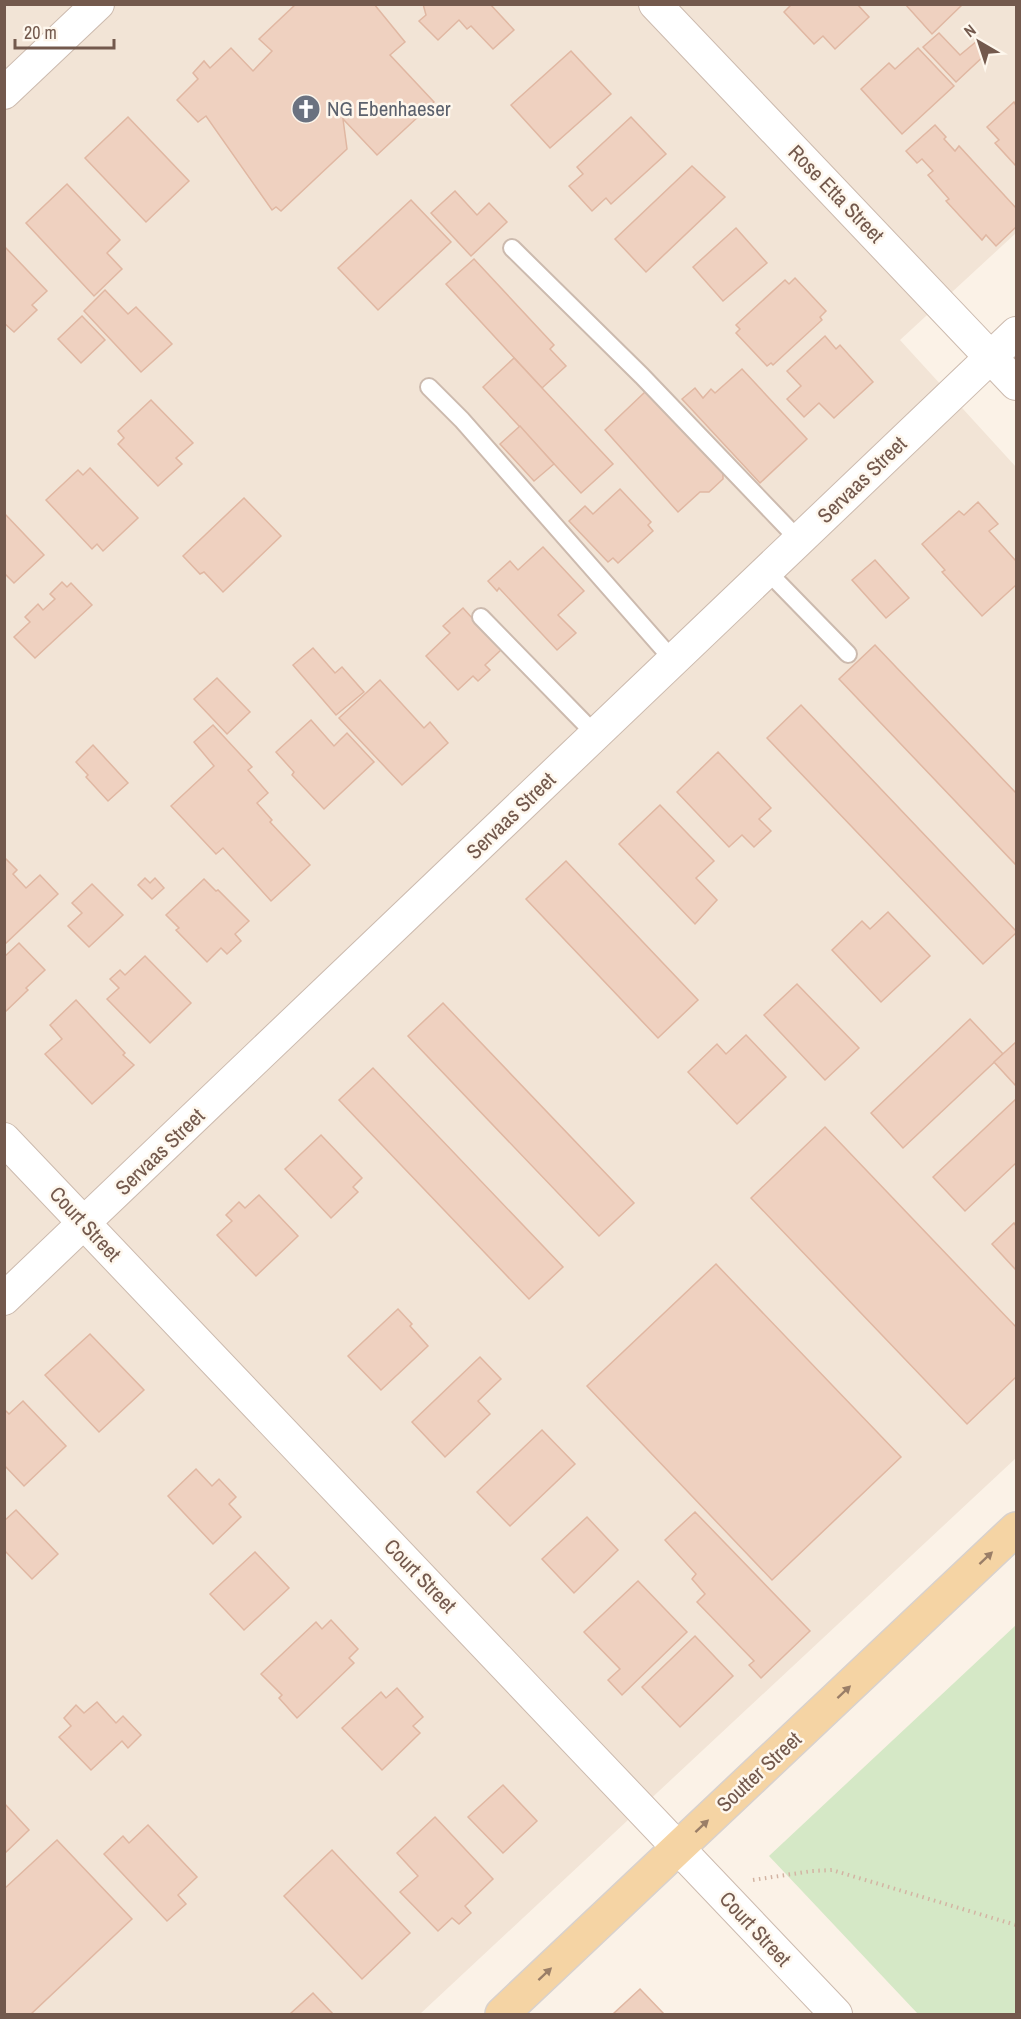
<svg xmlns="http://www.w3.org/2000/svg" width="1021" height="2019" font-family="'Archivo Narrow',sans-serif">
  <rect width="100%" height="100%" fill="#fbf2e7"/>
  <!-- residential -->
  <polygon fill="#f2e4d6" points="5,5 1016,5 1016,233 900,340 1016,467 1016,1458 420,2014 5,2014"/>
  <!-- green -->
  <polygon fill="#d5e8c6" points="1016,1625 1016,2014 918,2014 769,1856"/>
  <!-- building -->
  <g fill="#efd1c0" stroke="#e0b7a2" stroke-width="1.5">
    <polygon points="296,4 374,4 405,42 390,55 434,102 377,155 343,119 347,149 281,211 276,207 272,210 206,116 198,122 177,100 198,79 193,73 204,61 210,68 231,48 253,71 272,51 259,39"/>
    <polygon points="423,4 490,4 514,30 493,49 471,26 467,29 459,20 438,40 419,21 426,15"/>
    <polygon points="792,4 857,4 869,17 835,49 823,36 814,44 784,12"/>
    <polygon points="905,4 963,4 932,34"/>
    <polygon points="939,33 960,55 977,41 988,52 956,82 923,47"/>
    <polygon points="918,48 954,86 902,134 861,89 889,63 895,69"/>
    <polygon points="571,51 611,94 550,148 511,105"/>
    <polygon points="1014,102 1016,106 1016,166 995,143 999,140 987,127"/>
    <polygon points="128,117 189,181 146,222 85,158"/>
    <polygon points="631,117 666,154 611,204 606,198 592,211 569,186 583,174 577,167"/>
    <polygon points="935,125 946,137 944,139 955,151 959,146 1016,208 1016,227 996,246 986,235 982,240 946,201 949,199 928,175 933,171 922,159 917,163 906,151"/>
    <polygon points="692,166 725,197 646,272 615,239"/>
    <polygon points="67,184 120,240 107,253 122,269 94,296 26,223"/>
    <polygon points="455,191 477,215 489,203 507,222 471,256 431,213"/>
    <polygon points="411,200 451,242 378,310 338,268"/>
    <polygon points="736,228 767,263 723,301 693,267"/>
    <polygon points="5,247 47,291 32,305 37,310 14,332 4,323"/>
    <polygon points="474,259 554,345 550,349 566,366 542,388 446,284"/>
    <polygon points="795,278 826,311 820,317 822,320 773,365 771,363 767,366 736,333 740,329 736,325 785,280 789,284"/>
    <polygon points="105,290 128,314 136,307 172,344 141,372 84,311"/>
    <polygon points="82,316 105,340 81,363 58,339"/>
    <polygon points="825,336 836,349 840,345 873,382 834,418 819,403 804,417 787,399 801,386 787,371"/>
    <polygon points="514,358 613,464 581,493 483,387"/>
    <polygon points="742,369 807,439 760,483 682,399 695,388 703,398 711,389 715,393"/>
    <polygon points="646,391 684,432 686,430 723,470 723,479 709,492 700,492 678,512 605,430"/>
    <polygon points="151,400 193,443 176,458 182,464 158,486 118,444 124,438 118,431"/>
    <polygon points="520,426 554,464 534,481 500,444"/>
    <polygon points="90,468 138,518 103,551 97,544 92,549 46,500 78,470 83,475"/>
    <polygon points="620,489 651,522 648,525 653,531 618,563 613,558 608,562 569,521 585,506 593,514"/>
    <polygon points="244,498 281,536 223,592 204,572 200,574 183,556"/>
    <polygon points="978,502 998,524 989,531 1016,561 1016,585 982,616 942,572 945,570 922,544 959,511 964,515"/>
    <polygon points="4,513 44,555 14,583 4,573"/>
    <polygon points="543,547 584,591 558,615 576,633 557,650 499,588 497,591 488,581 510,561 518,570"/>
    <polygon points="875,560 909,598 886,618 852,580"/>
    <polygon points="62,582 67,587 71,583 92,605 35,658 14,637 30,622 25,617 38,604 43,610 55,599 50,594"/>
    <polygon points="463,608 501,650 485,665 490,670 478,681 473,676 458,690 426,656 450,633 443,626"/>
    <polygon points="875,645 1016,793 1016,865 839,679"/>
    <polygon points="313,648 335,673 342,667 364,692 336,715 293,665"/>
    <polygon points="217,678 250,712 227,734 194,699"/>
    <polygon points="380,680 424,728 430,722 448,743 402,785 339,718"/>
    <polygon points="801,705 1016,931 1016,933 983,964 767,738"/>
    <polygon points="311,720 334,746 347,733 374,762 324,809 292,775 294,772 276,752"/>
    <polygon points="213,725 252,767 248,770 268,793 257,803 272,820 270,822 310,865 271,901 223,848 216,854 171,806 214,766 194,742"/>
    <polygon points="93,745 128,783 108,801 86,777 88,775 76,762"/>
    <polygon points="718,752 771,808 759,819 771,831 754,847 742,835 729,847 677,792"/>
    <polygon points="660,805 714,861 696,878 717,900 695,924 619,844"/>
    <polygon points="4,857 17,870 13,874 26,888 40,875 58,894 4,945"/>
    <polygon points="566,861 698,1000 658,1038 526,899"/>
    <polygon points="145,878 150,883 155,878 164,888 152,899 138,885"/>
    <polygon points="204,879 216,891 218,890 249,921 235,934 241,941 227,954 221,948 207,962 176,930 179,928 166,915"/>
    <polygon points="92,884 123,915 89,947 68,926 82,913 72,903"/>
    <polygon points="888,912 930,956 881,1002 832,950 862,921 870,929"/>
    <polygon points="19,943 45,970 26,988 28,990 4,1013 4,957"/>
    <polygon points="145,956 191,1003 150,1043 107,999 119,988 110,979 120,970 125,975"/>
    <polygon points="797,984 859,1048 825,1080 764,1015"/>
    <polygon points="76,1000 125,1053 123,1055 134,1065 92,1104 45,1054 62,1039 50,1025"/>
    <polygon points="443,1003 634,1203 599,1236 408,1036"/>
    <polygon points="970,1019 1003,1054 903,1148 871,1113"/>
    <polygon points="746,1035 786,1077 737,1124 688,1072 717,1044 726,1054"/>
    <polygon points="1016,1042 1016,1086 994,1062"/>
    <polygon points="373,1068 563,1267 529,1299 339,1100"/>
    <polygon points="1016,1099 1016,1163 965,1211 933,1177"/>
    <polygon points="825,1127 1016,1327 1016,1377 967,1424 751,1198"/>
    <polygon points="321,1135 362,1178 353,1187 358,1192 331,1218 285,1169"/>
    <polygon points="259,1195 298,1236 256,1276 217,1235 232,1221 226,1215 239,1202 245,1208"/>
    <polygon points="1014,1223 1016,1226 1016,1270 992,1244"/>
    <polygon points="716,1264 901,1457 772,1580 587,1386"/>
    <polygon points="398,1309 412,1324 410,1326 428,1346 381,1390 348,1356"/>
    <polygon points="90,1334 144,1390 99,1432 45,1375"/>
    <polygon points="480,1357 501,1379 478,1401 490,1414 445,1457 412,1422"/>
    <polygon points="23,1401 66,1446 24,1486 4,1465 4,1409 9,1414"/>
    <polygon points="542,1430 575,1464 510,1526 477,1492"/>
    <polygon points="196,1469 212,1486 219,1479 236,1497 229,1504 241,1517 213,1544 168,1496"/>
    <polygon points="16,1510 58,1554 32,1579 4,1550 4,1521"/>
    <polygon points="695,1512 810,1631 761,1678 749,1665 754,1661 697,1602 705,1594 692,1579 696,1574 665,1540"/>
    <polygon points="587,1517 618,1550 574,1593 542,1559"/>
    <polygon points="255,1552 289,1588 244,1630 210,1594"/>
    <polygon points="638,1581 687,1632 622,1695 608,1680 620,1669 584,1632"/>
    <polygon points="331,1620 358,1649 349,1658 354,1663 297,1718 279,1698 282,1695 261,1674 316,1622 322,1629"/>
    <polygon points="695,1636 733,1676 680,1727 642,1687"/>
    <polygon points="397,1688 423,1717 413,1726 420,1733 382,1770 342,1728 381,1692 386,1698"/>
    <polygon points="97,1702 116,1723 123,1716 141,1735 128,1748 122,1741 91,1770 59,1737 71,1726 64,1718 76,1705 84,1713"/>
    <polygon points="503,1785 537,1821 503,1853 468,1817"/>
    <polygon points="4,1803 29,1830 4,1854"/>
    <polygon points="435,1817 493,1879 465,1906 471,1913 459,1924 452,1918 438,1931 400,1892 418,1876 397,1853"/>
    <polygon points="148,1825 197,1877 178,1895 186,1904 167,1921 104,1854 123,1836 129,1843"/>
    <polygon points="57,1840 132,1919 31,2014 4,2014 4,1889"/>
    <polygon points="332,1850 410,1933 362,1979 284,1896"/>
    <polygon points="640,1989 664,2014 613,2014"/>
    <polygon points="313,1993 333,2014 290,2014"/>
  </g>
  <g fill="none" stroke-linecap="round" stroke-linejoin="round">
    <!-- lane casing -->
    <g stroke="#ccbaae" stroke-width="20">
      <g id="lane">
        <polyline points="512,248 642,376 799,540"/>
        <polyline points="429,387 462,420 673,660"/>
        <polyline points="767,571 848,654"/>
        <polyline points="481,617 596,735"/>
      </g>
    </g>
    <!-- street casing -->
    <g stroke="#ccbaae" stroke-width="34">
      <g id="street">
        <polyline points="655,4 1016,384"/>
        <polyline points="4,93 98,4"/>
        <polyline points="4,1139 836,2014"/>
        <polyline points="4,1299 1016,333"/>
      </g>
    </g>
    <!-- primary casing -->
    <g stroke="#d8d1cd" stroke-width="36">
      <polyline id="primary" points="502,2014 1016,1529"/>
    </g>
    <!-- path -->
    <polyline stroke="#d3b4a3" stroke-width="4" stroke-dasharray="1.5 4.5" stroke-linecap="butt" points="753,1880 812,1871 832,1870 1016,1925"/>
    <!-- lane -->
    <use href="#lane" stroke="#fff" stroke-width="16"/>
    <!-- street -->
    <use href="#street" stroke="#fff" stroke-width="32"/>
    <!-- primary -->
    <use href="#primary" stroke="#f5d4a4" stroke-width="33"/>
  </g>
  <!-- one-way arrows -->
  <defs><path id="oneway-solid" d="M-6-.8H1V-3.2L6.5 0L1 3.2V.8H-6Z" transform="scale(1.5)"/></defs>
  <g fill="#9a7e67">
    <use href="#oneway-solid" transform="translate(986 1558) rotate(-43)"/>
    <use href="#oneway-solid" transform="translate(844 1692) rotate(-43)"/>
    <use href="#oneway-solid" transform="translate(702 1826) rotate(-43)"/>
    <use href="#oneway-solid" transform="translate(545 1974) rotate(-43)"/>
  </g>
  <!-- icons -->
  <defs>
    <g id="church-disc" transform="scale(1.5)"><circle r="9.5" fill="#6b7280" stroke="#fef7ed"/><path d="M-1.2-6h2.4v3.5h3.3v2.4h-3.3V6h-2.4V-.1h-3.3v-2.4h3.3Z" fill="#fff"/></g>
  </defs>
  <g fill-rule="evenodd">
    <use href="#church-disc" x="306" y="109"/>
  </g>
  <g text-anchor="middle" stroke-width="5" stroke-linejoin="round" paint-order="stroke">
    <!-- worship labels -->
    <g font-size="21" fill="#5b616d" stroke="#fef7ed" text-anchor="start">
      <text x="327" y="116">NG Ebenhaeser</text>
    </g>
    <!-- street labels -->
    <g font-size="21" fill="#73594d" stroke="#fef7ed">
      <text transform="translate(836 194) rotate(46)" y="7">Rose Etta Street</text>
      <text transform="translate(862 480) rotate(-44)" y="7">Servaas Street</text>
      <text transform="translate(511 816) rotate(-44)" y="7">Servaas Street</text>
      <text transform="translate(160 1152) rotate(-44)" y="7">Servaas Street</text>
      <text transform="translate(85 1224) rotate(47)" y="7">Court Street</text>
      <text transform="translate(420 1576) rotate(46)" y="7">Court Street</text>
      <text transform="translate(759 1772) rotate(-43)" y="7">Soutter Street</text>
      <text transform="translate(755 1929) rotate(47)" y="7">Court Street</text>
    </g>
  </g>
  <!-- border -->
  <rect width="1021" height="2019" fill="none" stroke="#73594d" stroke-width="12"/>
  <!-- north arrow -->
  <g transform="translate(979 42) rotate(321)" stroke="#fef7ed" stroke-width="4.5" paint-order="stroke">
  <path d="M0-4.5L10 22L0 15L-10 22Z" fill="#73594d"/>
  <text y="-9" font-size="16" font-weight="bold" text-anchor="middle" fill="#73594d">N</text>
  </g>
  <!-- scale -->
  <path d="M15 39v9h99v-9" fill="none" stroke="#73594d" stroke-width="3"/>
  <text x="24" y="39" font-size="18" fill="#73594d" stroke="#fef7ed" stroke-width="4.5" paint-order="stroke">20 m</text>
</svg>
